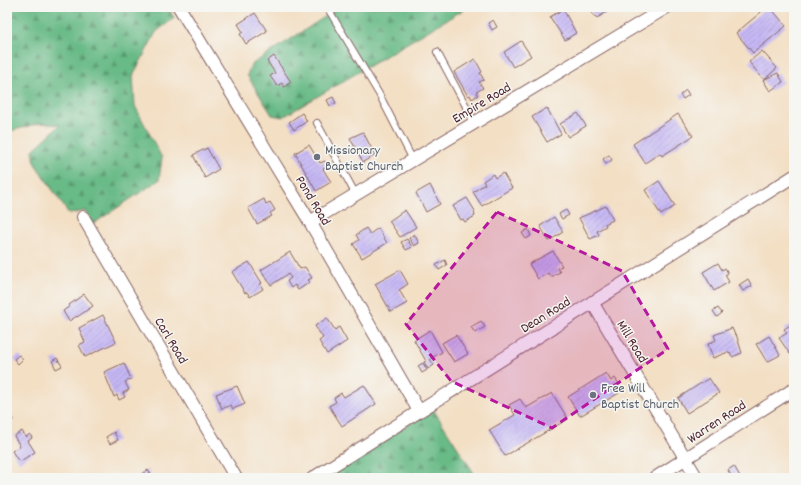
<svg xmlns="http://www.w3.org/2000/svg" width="801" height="485" font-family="Dekko,sans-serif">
  <defs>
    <pattern id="forest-firs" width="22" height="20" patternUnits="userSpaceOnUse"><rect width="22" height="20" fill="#68ba86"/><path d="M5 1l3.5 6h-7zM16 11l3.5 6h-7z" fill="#58976e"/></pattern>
    <pattern id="building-hatch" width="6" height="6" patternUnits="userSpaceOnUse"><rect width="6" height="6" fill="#c6b8f5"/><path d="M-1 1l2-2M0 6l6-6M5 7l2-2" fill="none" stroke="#a395c7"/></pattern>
  </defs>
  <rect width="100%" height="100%" fill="#f6f6f2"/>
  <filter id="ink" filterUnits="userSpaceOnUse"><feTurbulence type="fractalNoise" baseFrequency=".025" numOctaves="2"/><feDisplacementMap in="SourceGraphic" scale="8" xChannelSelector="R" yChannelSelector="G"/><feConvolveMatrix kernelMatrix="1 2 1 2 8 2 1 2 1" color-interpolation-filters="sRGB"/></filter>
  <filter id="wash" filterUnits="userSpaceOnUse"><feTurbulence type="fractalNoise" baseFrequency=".012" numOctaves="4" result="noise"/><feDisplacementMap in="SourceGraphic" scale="16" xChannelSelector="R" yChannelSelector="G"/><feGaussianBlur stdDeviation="0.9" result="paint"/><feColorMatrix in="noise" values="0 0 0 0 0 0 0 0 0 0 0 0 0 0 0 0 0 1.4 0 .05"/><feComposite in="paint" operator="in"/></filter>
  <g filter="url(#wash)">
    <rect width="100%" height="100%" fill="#f3dfc4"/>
    <!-- forest -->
    <g fill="url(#forest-firs)" stroke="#596c58">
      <polygon points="7,7 168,7 174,18 156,32 133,76 135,106 162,158 159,180 93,224 85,211 69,214 35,164 33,150 60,125 40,123 7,132"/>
      <polygon points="340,7 468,7 283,117 272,115 247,75 251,65"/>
      <polygon points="433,409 477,478 324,478"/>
    </g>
    <g id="blocks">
      <!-- building -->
      <g fill="url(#building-hatch)">
        <polygon points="588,7 605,7 607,12 597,18 595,16 594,16"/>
        <polygon points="767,7 770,7 786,26 753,53 736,33"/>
        <polygon points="563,9 576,33 565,40 550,17"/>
        <polygon points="255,13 267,31 246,44 240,34 243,32 238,24"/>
        <polygon points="493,20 497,27 492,30 488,23"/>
        <polygon points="521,41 531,56 513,67 504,52"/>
        <polygon points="762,51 777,68 764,80 749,62"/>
        <polygon points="274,56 291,82 284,87 282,83 277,86 270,76 275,73 267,61"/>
        <polygon points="475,59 482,72 480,73 484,80 479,82 483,88 476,92 478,95 472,99 470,95 468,96 454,72"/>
        <polygon points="778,73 783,82 770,91 763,80"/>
        <polygon points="686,90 689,95 683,99 680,95"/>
        <polygon points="333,97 336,103 330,106 327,100"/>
        <polygon points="547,108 561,134 547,142 532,117"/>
        <polygon points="302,113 307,121 294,130 289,122"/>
        <polygon points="578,113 586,126 568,137 560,124"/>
        <polygon points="678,114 693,136 662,156 660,153 645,163 633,144"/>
        <polygon points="363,132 375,155 363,162 350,138"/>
        <polygon points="309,145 320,163 325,161 328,166 323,169 331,182 316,191 295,153"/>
        <polygon points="207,148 219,169 205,178 193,155"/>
        <polygon points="609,155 612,160 606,164 603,159"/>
        <polygon points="503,173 512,188 482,206 473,192 485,184 483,181 493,174 495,178"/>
        <polygon points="659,181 675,206 661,215 645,190"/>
        <polygon points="430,185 440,204 426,212 416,193"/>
        <polygon points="467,198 475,211 474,212 475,216 465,222 463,219 461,220 453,206"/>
        <polygon points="264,199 266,204 270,202 275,210 270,213 272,216 257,224 248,208"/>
        <polygon points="606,206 613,220 605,224 606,226 597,231 599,235 590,239 579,218"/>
        <polygon points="405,210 416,227 400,237 389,221"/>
        <polygon points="566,210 569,215 562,219 559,214"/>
        <polygon points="554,217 563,232 549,241 540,226"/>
        <polygon points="366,228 370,234 378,228 387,243 362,258 353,244 359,240 356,235"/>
        <polygon points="528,229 531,236 526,239 522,233"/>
        <polygon points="414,234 419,243 414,246 409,238"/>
        <polygon points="407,239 412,247 406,250 401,242"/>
        <polygon points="553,251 562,266 557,268 560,272 551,277 548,273 538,279 529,264"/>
        <polygon points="290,252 300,269 305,267 312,278 308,280 310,282 298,290 295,285 291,288 287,281 291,278 288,274 271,285 261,270"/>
        <polygon points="445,260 447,265 439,270 436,265"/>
        <polygon points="249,262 262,283 260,284 263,289 250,297 247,292 245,293 232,272"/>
        <polygon points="718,263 722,270 725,268 728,273 725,275 729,282 714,291 703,272"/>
        <polygon points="400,270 408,284 399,290 407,303 391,312 375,284"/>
        <polygon points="748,279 752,286 743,291 739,285"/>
        <polygon points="84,294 93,306 77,317 77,316 69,321 63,311 70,306 69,305"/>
        <polygon points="718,308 722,313 717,317 713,311"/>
        <polygon points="103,315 116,342 85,357 79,345 85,342 79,328"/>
        <polygon points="327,318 335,330 339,327 347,341 327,354 319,341 323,338 315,326"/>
        <polygon points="481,321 485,327 475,333 471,327"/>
        <polygon points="792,324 794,327 794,352 790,354 779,338 787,333 784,329"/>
        <polygon points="732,328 735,335 736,334 742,353 732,357 730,353 729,354 728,352 713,358 708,344 716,340 714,335"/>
        <polygon points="430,330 442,352 430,359 434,365 428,369 424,362 426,361 414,340"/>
        <polygon points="456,335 468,354 454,362 442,343"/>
        <polygon points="769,336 780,355 767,362 756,344"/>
        <polygon points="19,355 23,359 18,364 14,359"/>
        <polygon points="57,358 62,366 56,369 52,361"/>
        <polygon points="124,363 131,379 125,382 129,390 123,393 125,397 119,400 117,395 114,397 104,372"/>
        <polygon points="423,363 427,370 422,373 418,366"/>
        <polygon points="606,373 611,381 615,378 619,384 614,386 619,393 580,416 568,397"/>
        <polygon points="709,378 719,393 687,413 678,398"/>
        <polygon points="364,385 376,404 342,426 329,406 336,402 334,398 341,393 344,397"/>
        <polygon points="237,386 245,404 233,409 231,405 222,409 216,394"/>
        <polygon points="552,393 568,419 505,456 489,430 515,415 509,405 520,399 526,408"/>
        <polygon points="9,413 13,420 7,423 7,414"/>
        <polygon points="22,431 26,437 30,434 32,438 28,441 35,452 19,462 12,451 20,446 14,436"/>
        <polygon points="114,432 118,440 110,444 106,437"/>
        <polygon points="734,466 741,478 732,478 728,470"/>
        <polygon points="148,470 153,478 135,478"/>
      </g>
    </g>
  </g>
  <g filter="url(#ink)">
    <use href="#blocks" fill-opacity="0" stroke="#856261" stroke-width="1"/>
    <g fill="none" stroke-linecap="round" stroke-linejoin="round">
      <!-- lane casing -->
      <g stroke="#856261" stroke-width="8">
        <g id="lane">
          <polyline points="327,7 379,94 413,160"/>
          <polyline points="437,52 475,123"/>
          <polyline points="317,123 356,195"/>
        </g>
      </g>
      <!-- street casing -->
      <g stroke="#856261" stroke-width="14">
        <g id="street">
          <polyline points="179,7 310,222 419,411"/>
          <polyline points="83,217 236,478"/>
          <polyline points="310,222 667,7"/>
          <polyline points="592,302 697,478"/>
          <polyline points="313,478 794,176"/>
          <polyline points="655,478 794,389"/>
        </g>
      </g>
      <!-- lane -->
      <use href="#lane" stroke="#fff" stroke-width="6"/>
      <!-- street -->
      <use href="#street" stroke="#fff" stroke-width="12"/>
    </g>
  </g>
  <!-- marked area -->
  <path fill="#b5179e" fill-opacity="0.2" stroke="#b5179e" stroke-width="3" stroke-dasharray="8 5" stroke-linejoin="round" d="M497,212l125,59 46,78 -116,79 -101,-47 -45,-57z"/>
  <!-- markers -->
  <g fill="#6b7280" stroke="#f6f6f2" stroke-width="1.5">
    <circle cx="317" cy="157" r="4"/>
    <circle cx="593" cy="395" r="4"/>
  </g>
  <g text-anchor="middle" stroke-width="3" stroke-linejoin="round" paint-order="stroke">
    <!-- street labels -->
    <g font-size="14" fill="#4a1f2b" stroke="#f6f6f2">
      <text transform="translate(481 102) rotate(-31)" y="5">Empire Road</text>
      <text transform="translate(314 200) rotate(59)" y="5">Pond Road</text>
      <text transform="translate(545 314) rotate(-32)" y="5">Dean Road</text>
      <text transform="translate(172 340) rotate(59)" y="5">Carl Road</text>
      <text transform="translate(633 341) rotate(59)" y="5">Mill Road</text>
      <text transform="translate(716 421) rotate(-33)" y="5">Warren Road</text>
    </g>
    <!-- worship labels -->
    <g font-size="14" fill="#5b616d" stroke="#f6f6f2" text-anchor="start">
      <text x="325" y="154">Missionary<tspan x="325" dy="16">Baptist Church</tspan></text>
      <text x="601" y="392">Free Will<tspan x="601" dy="16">Baptist Church</tspan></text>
    </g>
  </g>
  <!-- margin -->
  <rect width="801" height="485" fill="none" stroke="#f6f6f2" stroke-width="24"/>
</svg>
